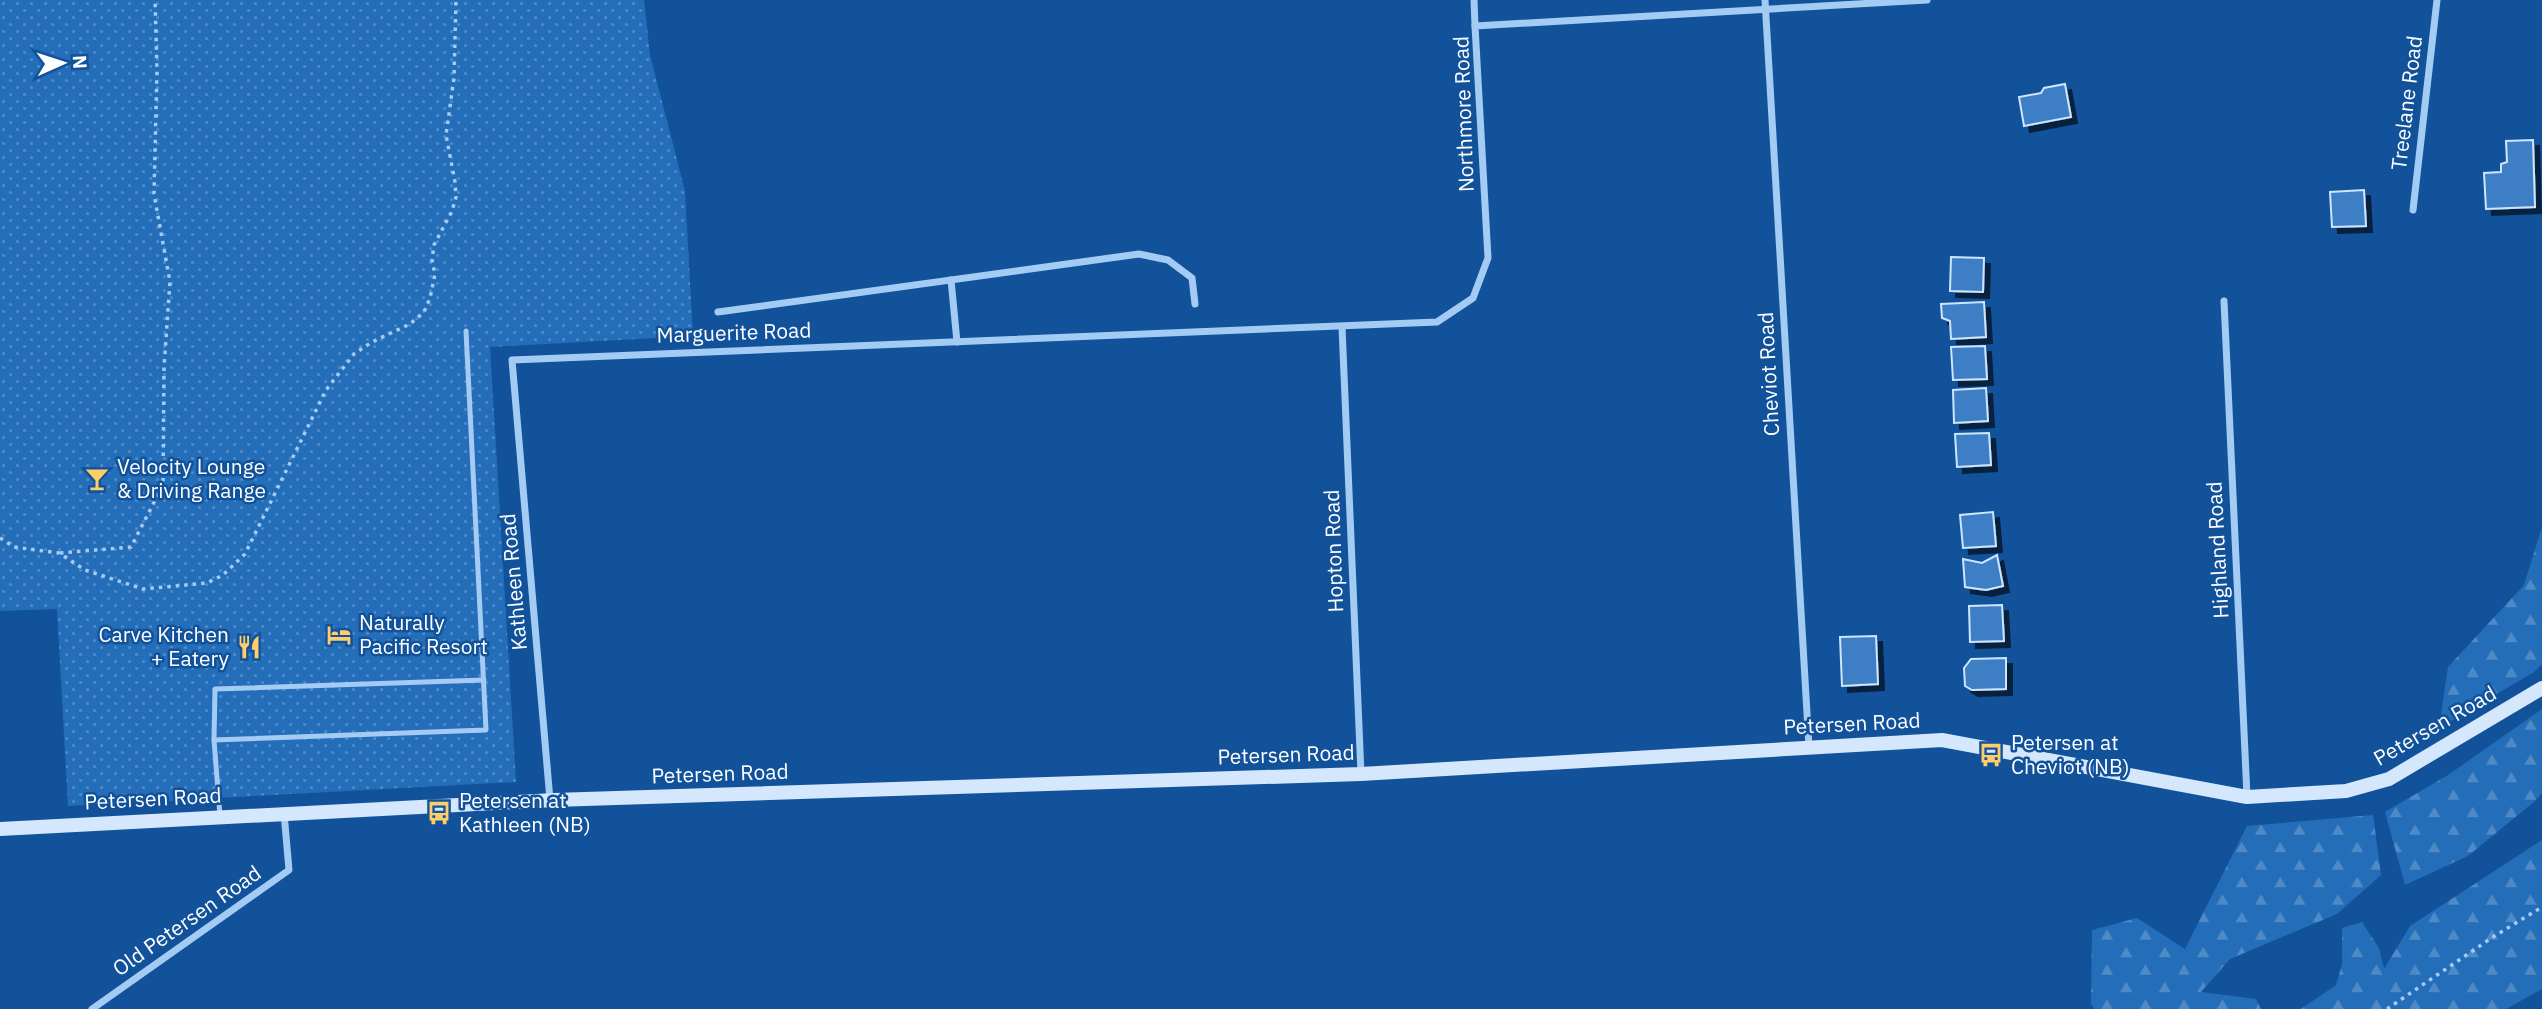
<svg xmlns="http://www.w3.org/2000/svg" width="2542" height="1009" font-family="'IBM Plex Sans',sans-serif">
  <defs>
    <pattern id="grass-dots" width="8" height="8" patternUnits="userSpaceOnUse" patternTransform="scale(1.75)"><rect width="8" height="8" fill="#236db9"/><path d="M2 2h.1M6 6h.1" fill="none" stroke="#4f8ac7" stroke-width="1.8" stroke-linecap="round"/></pattern>
    <pattern id="forest-firs" width="22" height="20" patternUnits="userSpaceOnUse" patternTransform="scale(1.75)"><rect width="22" height="20" fill="#236db9"/><path d="M5 1l3.5 6h-7zM16 11l3.5 6h-7z" fill="#4f8ac7"/></pattern>
    <filter id="shadow"><feDropShadow dx="6" dy="6" stdDeviation="0" flood-color="#0009"/></filter>
  </defs>
  <rect width="100%" height="100%" fill="#11529b"/>
  <!-- grass -->
  <polygon fill="url(#grass-dots)" points="0,0 644,0 650,55 685,191 693,336 490,347 516,782 68,806 57,609 0,611"/>
  <!-- forest -->
  <g fill="url(#forest-firs)">
    <polygon points="2542,527 2542,664 2534,672 2439,728 2448,667 2524,585"/>
    <polygon points="2542,709 2542,793 2535,801 2468,856 2405,885 2385,812 2448,775"/>
    <polygon points="2373,815 2381,875 2337,914 2230,959 2201,992 2256,999 2261,1009 2094,1009 2091,1003 2092,930 2137,918 2185,949 2247,826"/>
    <polygon points="2542,840 2542,989 2506,1009 2301,1009 2336,985 2342,964 2342,928 2362,922 2379,948 2384,969 2410,926"/>
  </g>
  <!-- building -->
  <g fill="#3e7ec4" stroke="#cde5fe" stroke-width="2" filter="url(#shadow)">
    <polygon points="2065,84 2071,117 2024,126 2019,97 2041,93 2044,88"/>
    <polygon points="2533,140 2535,207 2486,209 2484,173 2501,172 2501,164 2507,162 2506,141"/>
    <polygon points="2364,190 2366,226 2332,227 2330,192"/>
    <polygon points="1951,257 1984,258 1983,292 1950,291"/>
    <polygon points="1984,302 1986,337 1951,339 1950,321 1942,318 1941,304"/>
    <polygon points="1985,346 1987,379 1953,380 1951,347"/>
    <polygon points="1986,388 1988,421 1954,423 1953,390"/>
    <polygon points="1989,433 1991,465 1957,467 1955,434"/>
    <polygon points="1993,512 1996,546 1963,548 1960,515"/>
    <polygon points="1997,555 2003,586 1986,590 1965,587 1963,559 1982,563"/>
    <polygon points="2002,605 2004,641 1970,642 1969,606"/>
    <polygon points="1876,636 1878,684 1842,686 1840,637"/>
    <polygon points="2006,658 2006,689 1972,690 1965,686 1964,668 1971,659"/>
  </g>
  <g fill="none" stroke-linecap="round" stroke-linejoin="round">
    <!-- path -->
    <g stroke="#a4cbf4" stroke-width="3.5" stroke-dasharray="3.5 5" stroke-linecap="butt">
      <polyline points="0,538 14,547 59,553 85,570 143,589 207,583 223,575 245,554 326,390 354,354 372,342 410,324 424,312 430,298 435,274 432,260 434,245 452,211 456,197 455,182 446,135 454,78 456,0"/>
      <polyline points="60,553 131,547 163,485 164,367 170,282 154,194 157,70 155,0"/>
      <polyline points="2387,1009 2493,937 2542,907"/>
    </g>
    <!-- lane -->
    <g stroke="#a4cbf4" stroke-width="5">
      <polyline points="214,740 215,689 484,680"/>
      <polyline points="220,816 214,740 486,730 466,331"/>
    </g>
    <!-- street -->
    <g stroke="#a4cbf4" stroke-width="7">
      <polyline points="1474,0 1475,26"/>
      <polyline points="1765,0 1809,747"/>
      <polyline points="2413,210 2437,0"/>
      <polyline points="951,280 957,342"/>
      <polyline points="2224,301 2247,796"/>
      <polyline points="718,312 1139,254 1168,260 1192,278 1195,304"/>
      <polyline points="1342,327 1361,774"/>
      <polyline points="550,800 512,360 1437,322 1473,298 1488,258 1475,26 1927,0"/>
      <polyline points="92,1009 289,870 284,813"/>
    </g>
    <!-- secondary -->
    <polyline stroke="#d4e7fd" stroke-width="14" points="0,829 554,800 1361,774 1942,740 2247,797 2346,791 2389,779 2542,688"/>
  </g>
  <!-- icons -->
  <defs>
    <g id="bar-bare" transform="scale(1.89)"><path d="M-6-5H6L.8 .8V4.5H3.5V6h-7V4.5H-.8V.8Z" fill="#ffce68" stroke="#11529b" stroke-width="2.5" paint-order="stroke"/></g>
    <g id="hotel-bare" transform="scale(1.89)"><path d="M-6-4.5h1.5V1H6V5H4.5V3h-9V5H-6ZM-4 0a1.8 1.8 0 1 1 3.6 0ZM.5 0V-2.5h3Q6-2.5 6 0Z" fill="#ffce68" stroke="#11529b" stroke-width="2.5" paint-order="stroke"/></g>
    <g id="restaurant-bare" transform="scale(1.89)"><path d="M-5-6h1v4h1v-4h1v4h1v-4h1v5L-1.5 .5V6h-2V.5L-5-1ZM5-6V6H3V1.5H1.5Q1.5-4 5-6Z" fill="#ffce68" stroke="#11529b" stroke-width="2.5" paint-order="stroke"/></g>
    <g id="bus-bare" transform="scale(1.89)"><path d="M-5-6H5V4H4V6H2V4H-2V6H-4V4H-5ZM-3.5-4V0h7V-4ZM-3.5 1.2v1.5H-2V1.2ZM2 1.2v1.5H3.5V1.2Z" fill="#ffce68" stroke="#11529b" stroke-width="2.5" paint-order="stroke"/></g>
  </defs>
  <g fill-rule="evenodd">
    <use href="#bar-bare" x="97" y="479"/>
    <use href="#hotel-bare" x="339" y="635"/>
    <use href="#restaurant-bare" x="249" y="647"/>
    <use href="#bus-bare" x="1991" y="755"/>
    <use href="#bus-bare" x="439" y="813"/>
  </g>
  <g text-anchor="middle" stroke-width="5" stroke-linejoin="round" paint-order="stroke">
    <!-- street labels -->
    <g font-size="21" fill="#fff" stroke="#11529b">
      <text transform="translate(2407 103) rotate(-83)" y="7">Treelane Road</text>
      <text transform="translate(1464 114) rotate(-92)" y="7">Northmore Road</text>
      <text transform="translate(734 333) rotate(-2)" y="7">Marguerite Road</text>
      <text transform="translate(1769 374) rotate(-93)" y="7">Cheviot Road</text>
      <text transform="translate(2218 550) rotate(-93)" y="7">Highland Road</text>
      <text transform="translate(1334 551) rotate(-92)" y="7">Hopton Road</text>
      <text transform="translate(514 582) rotate(-95)" y="7">Kathleen Road</text>
      <text transform="translate(1852 724) rotate(-3)" y="7">Petersen Road</text>
      <text transform="translate(2435 726) rotate(-30)" y="7">Petersen Road</text>
      <text transform="translate(1286 755) rotate(-2)" y="7">Petersen Road</text>
      <text transform="translate(720 774) rotate(-2)" y="7">Petersen Road</text>
      <text transform="translate(153 799) rotate(-3)" y="7">Petersen Road</text>
      <text transform="translate(187 921) rotate(-35)" y="7">Old Petersen Road</text>
    </g>
    <!-- poi labels -->
    <g font-size="21" fill="#fff" stroke="#11529b" text-anchor="start">
      <text x="117" y="474">Velocity Lounge<tspan x="117" dy="24">&amp; Driving Range</tspan></text>
      <text x="359" y="630">Naturally<tspan x="359" dy="24">Pacific Resort</tspan></text>
      <text x="229" y="642" text-anchor="end">Carve Kitchen<tspan x="229" dy="24">+ Eatery</tspan></text>
      <text x="2011" y="750">Petersen at<tspan x="2011" dy="24">Cheviot (NB)</tspan></text>
      <text x="459" y="808">Petersen at<tspan x="459" dy="24">Kathleen (NB)</tspan></text>
    </g>
  </g>
  <!-- north arrow -->
  <g transform="translate(63 63) rotate(87)" stroke="#11529b" stroke-width="5" paint-order="stroke">
  <path d="M0-5L12 26L0 18L-12 26Z" fill="#ffffff"/>
  <text y="-10" font-size="19" font-weight="bold" text-anchor="middle" fill="#ffffff">N</text>
  </g>
</svg>
